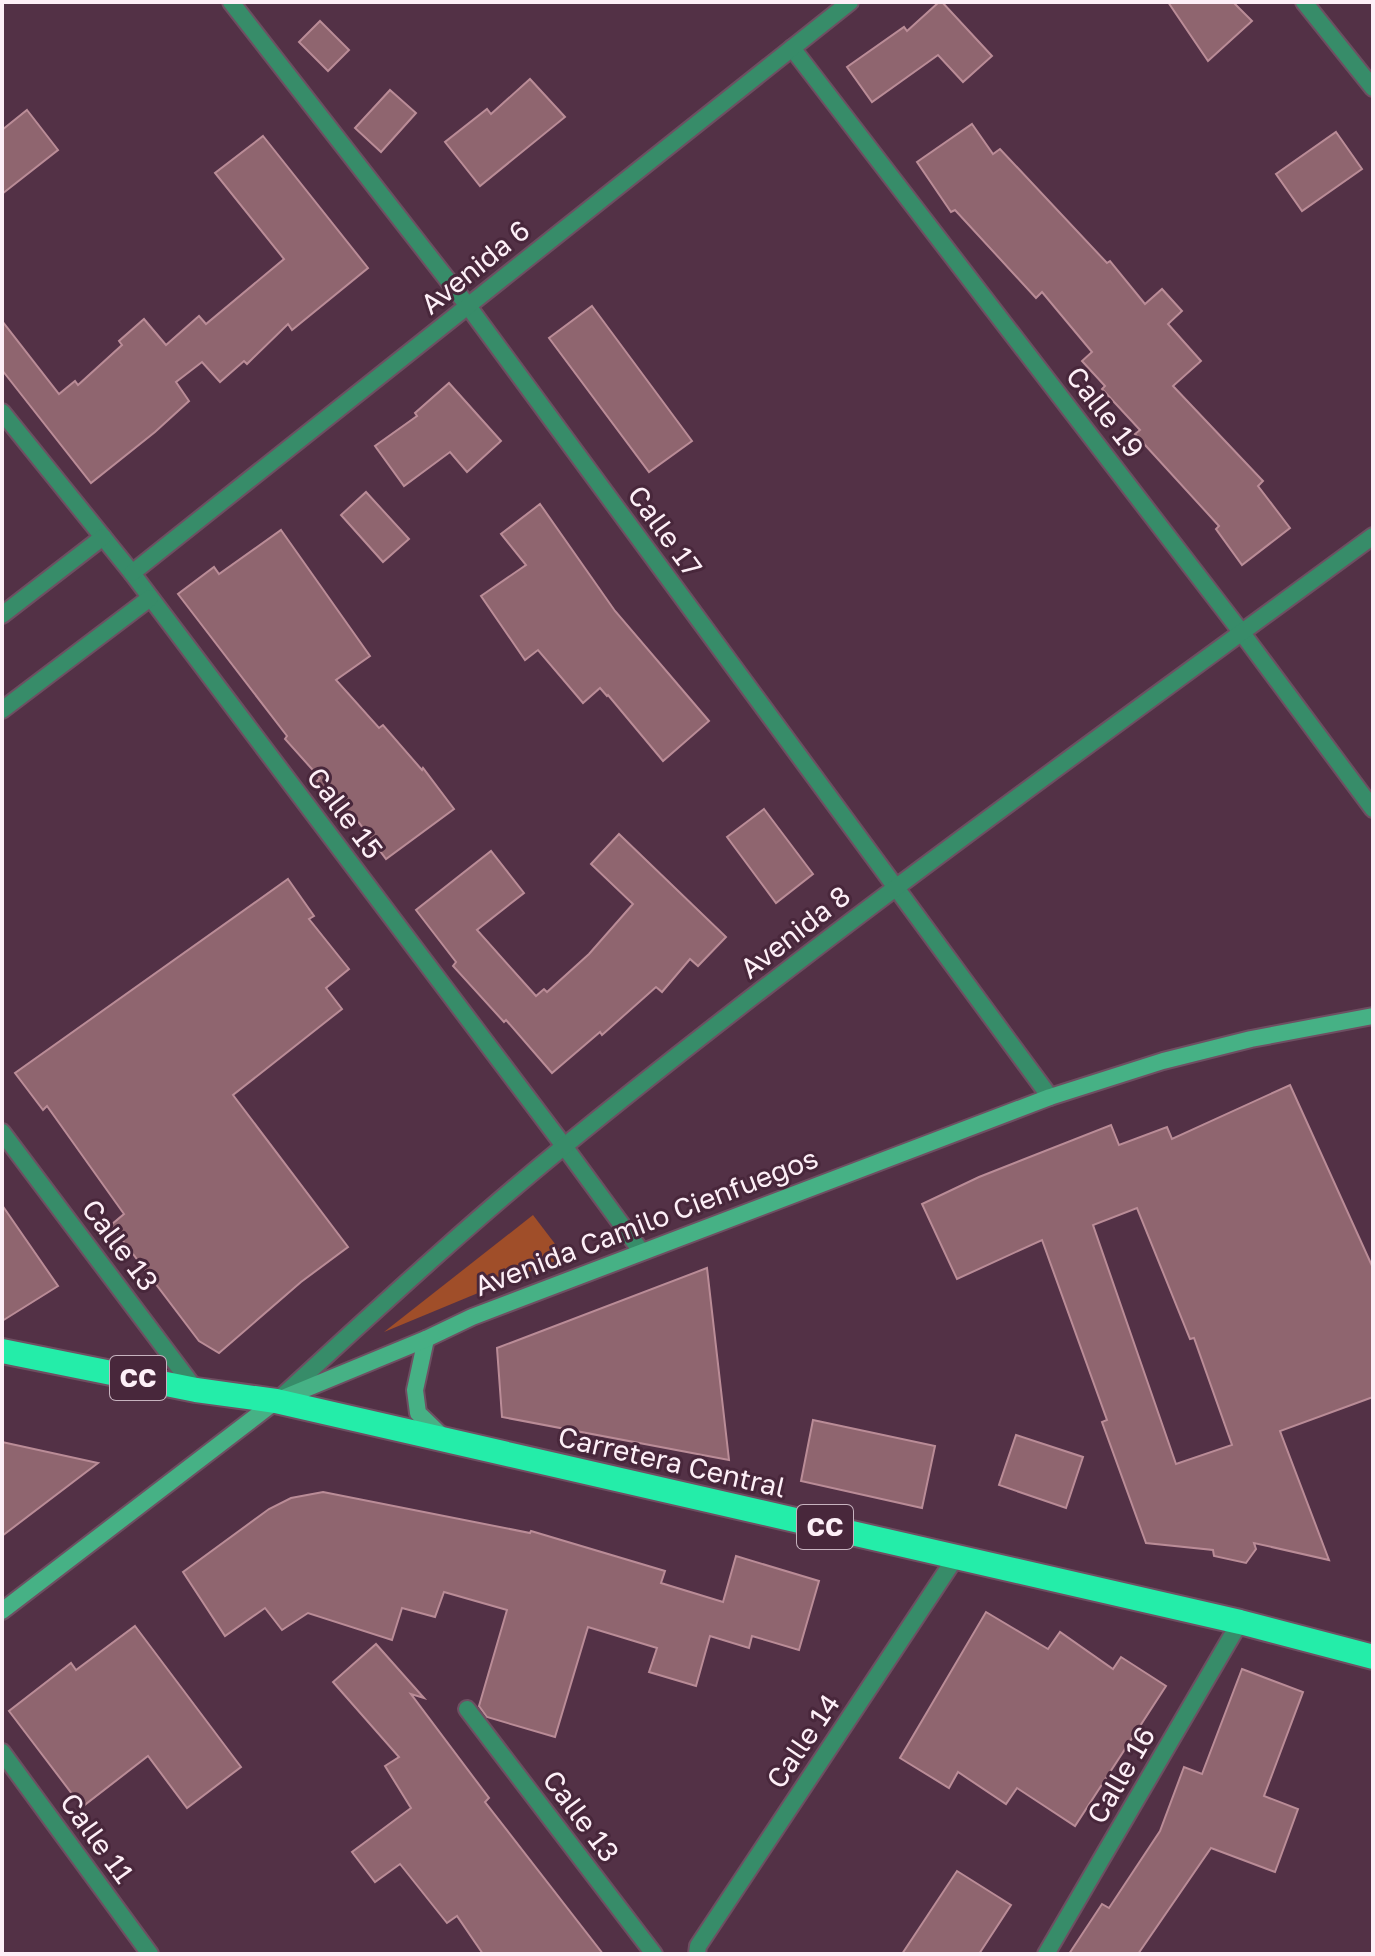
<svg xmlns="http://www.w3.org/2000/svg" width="1375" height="1956" font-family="'Golos Text',sans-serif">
  <rect width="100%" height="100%" fill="#533146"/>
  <!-- green -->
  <polygon fill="#a04e29" points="533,1215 565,1257 384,1332"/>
  <!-- building -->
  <g fill="#8f656f" stroke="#ba8c97" stroke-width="2" fill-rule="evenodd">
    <polygon points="939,2 942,2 992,56 963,82 938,55 872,102 847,67 904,27 907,31"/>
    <polygon points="1168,2 1233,2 1252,21 1208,61"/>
    <polygon points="320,21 349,50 328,71 299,42"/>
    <polygon points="530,79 565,117 480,186 445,142 487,109 491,114"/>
    <polygon points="390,90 416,113 381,152 355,128"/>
    <polygon points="27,110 58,150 2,194 2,130"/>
    <polygon points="972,124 993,154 1000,149 1107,263 1110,261 1145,304 1162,289 1182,311 1168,324 1201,361 1173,386 1263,481 1258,486 1290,528 1242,565 1216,529 1219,526 1135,434 1140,430 1102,389 1105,386 1082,361 1092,352 1042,292 1036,298 955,210 951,212 917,162"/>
    <polygon points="1336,132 1362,169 1302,211 1276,174"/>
    <polygon points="263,136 368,268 292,330 288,324 247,364 244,361 220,382 202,362 176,382 189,401 155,432 91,483 2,370 2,321 59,394 75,381 78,385 122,345 119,341 144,319 166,345 199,316 206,324 284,259 215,173"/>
    <polygon points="592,306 692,441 649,472 549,338"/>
    <polygon points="449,383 501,441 467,472 450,452 404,486 375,446 417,416 415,413"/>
    <polygon points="366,492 409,539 383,562 341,515"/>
    <polygon points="540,504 615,611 709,721 663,761 608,695 607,696 600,688 583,703 538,650 525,660 481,596 526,565 501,534"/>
    <polygon points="281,530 370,656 336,680 379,728 383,725 422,770 423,768 454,809 386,859 351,812 346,816 317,781 320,778 285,739 287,736 178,594 214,567 219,574"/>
    <polygon points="764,809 813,874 776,903 727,837"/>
    <polygon points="619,834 726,937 698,966 690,959 662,992 656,987 602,1035 600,1032 552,1073 506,1020 504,1022 453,966 456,962 416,910 491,851 524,893 477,930 536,996 544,989 547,992 589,954 633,904 591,864"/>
    <polygon points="288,879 314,916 309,919 349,969 326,988 342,1009 233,1095 348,1247 301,1282 219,1353 199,1341 111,1225 124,1214 47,1106 43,1110 15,1073"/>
    <path d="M1290,1085l83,183v129l-93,34 49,129 -75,-17 2,6 -10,14 -32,-7 -1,-6 -67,-7 -44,-121 5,-2 -65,-180 -85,39 -35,-75 57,-27 132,-52 8,20 48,-18 5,12zM1137,1208l53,131 4,-1 38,107 -56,19 -83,-239z"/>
    <polygon points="2,1205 58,1286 2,1321"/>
    <polygon points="707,1268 729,1460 502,1417 497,1348"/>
    <polygon points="813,1420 935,1446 922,1508 801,1481"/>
    <polygon points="1016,1435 1083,1457 1066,1508 999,1485"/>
    <polygon points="2,1442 98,1463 2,1536"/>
    <polygon points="323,1492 530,1533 531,1531 665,1571 661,1583 723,1602 736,1556 819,1581 799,1650 752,1636 749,1648 710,1636 696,1686 649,1672 657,1648 588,1627 555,1737 487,1717 479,1706 507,1610 444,1592 435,1617 402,1608 392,1640 308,1613 282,1630 265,1608 225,1636 183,1572 269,1509 291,1498"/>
    <polygon points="986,1612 1048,1649 1060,1632 1113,1669 1121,1657 1166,1686 1075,1826 1017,1788 1006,1804 958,1772 949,1788 900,1758"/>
    <polygon points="135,1626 241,1767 187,1808 148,1756 82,1807 9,1711 71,1663 76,1670"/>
    <polygon points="376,1644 424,1698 411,1694 489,1798 485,1802 603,1954 483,1954 457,1916 447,1923 400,1864 375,1882 352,1852 411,1808 385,1766 399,1757 333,1682"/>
    <polygon points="1242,1669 1303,1692 1264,1796 1298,1809 1275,1872 1211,1848 1138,1954 1069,1954 1102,1904 1109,1908 1160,1831 1184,1767 1202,1774"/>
    <polygon points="957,1871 1011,1905 979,1954 902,1954"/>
  </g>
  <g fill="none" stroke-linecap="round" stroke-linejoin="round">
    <!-- street casing -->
    <g stroke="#6e4f62" stroke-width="20">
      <g id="street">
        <polyline points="231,2 468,306 1050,1097"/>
        <polyline points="1304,2 1373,88"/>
        <polyline points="792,48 1242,633 1373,809"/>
        <polyline points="2,412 132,573 564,1146 641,1251"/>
        <polyline points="132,573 850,2"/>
        <polyline points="2,615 103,537"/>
        <polyline points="2,710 150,598"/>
        <polyline points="2,1132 196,1390"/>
        <path d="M279,1399c93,-85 185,-171 283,-251 262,-214 538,-411 811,-612"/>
        <polyline points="467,1709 654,1954"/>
        <polyline points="2,1752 150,1954"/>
        <polyline points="697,1954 698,1946 956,1557"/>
        <polyline points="1046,1954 1240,1622"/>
      </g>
    </g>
    <!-- secondary casing -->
    <g stroke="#6e4f62" stroke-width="20">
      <g id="secondary">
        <polyline points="426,1339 415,1390 418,1413 445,1439"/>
        <polyline points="2,1611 276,1401 426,1339 472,1317 1050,1097 1163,1061 1251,1039 1373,1016"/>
      </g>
    </g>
    <!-- highway casing -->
    <g stroke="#6e4f62" stroke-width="28">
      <polyline id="highway" points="2,1351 196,1390 276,1401 1240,1622 1373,1657"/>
    </g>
    <!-- street -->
    <use href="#street" stroke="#378c69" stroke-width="16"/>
    <!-- secondary -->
    <use href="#secondary" stroke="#46b185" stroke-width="16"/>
    <!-- highway -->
    <use href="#highway" stroke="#24eda9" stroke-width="24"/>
  </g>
  <g text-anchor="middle" stroke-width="6" stroke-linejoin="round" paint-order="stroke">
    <!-- shield labels -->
    <g fill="#48273b" stroke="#c7b3bf" stroke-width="2">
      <rect x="110" y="1356" width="56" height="44" rx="6"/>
      <rect x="797" y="1505" width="56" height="44" rx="6"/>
    </g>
    <g font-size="26" font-weight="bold" fill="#fdeff7">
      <text x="138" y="1387">CC</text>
      <text x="825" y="1536">CC</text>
    </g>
    <!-- street labels -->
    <g font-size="28" fill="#fdeff7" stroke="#48273b">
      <text transform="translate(475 267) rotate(-39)" y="10">Avenida 6</text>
      <text transform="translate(1105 412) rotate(52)" y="10">Calle 19</text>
      <text transform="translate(665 531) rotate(54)" y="10">Calle 17</text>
      <text transform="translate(345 813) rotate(53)" y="10">Calle 15</text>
      <text transform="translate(795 932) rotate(-38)" y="10">Avenida 8</text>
      <text transform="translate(646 1222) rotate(-21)" y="10">Avenida Camilo Cienfuegos</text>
      <text transform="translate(120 1245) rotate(53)" y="10">Calle 13</text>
      <text transform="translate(672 1462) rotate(13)" y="10">Carretera Central</text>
      <text transform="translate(803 1741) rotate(-56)" y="10">Calle 14</text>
      <text transform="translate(1121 1775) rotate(-60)" y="10">Calle 16</text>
      <text transform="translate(581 1816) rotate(53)" y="10">Calle 13</text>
      <text transform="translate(97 1838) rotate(54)" y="10">Calle 11</text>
    </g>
  </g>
  <!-- border -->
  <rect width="1375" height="1956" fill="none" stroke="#fdeff7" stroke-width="8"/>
</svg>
